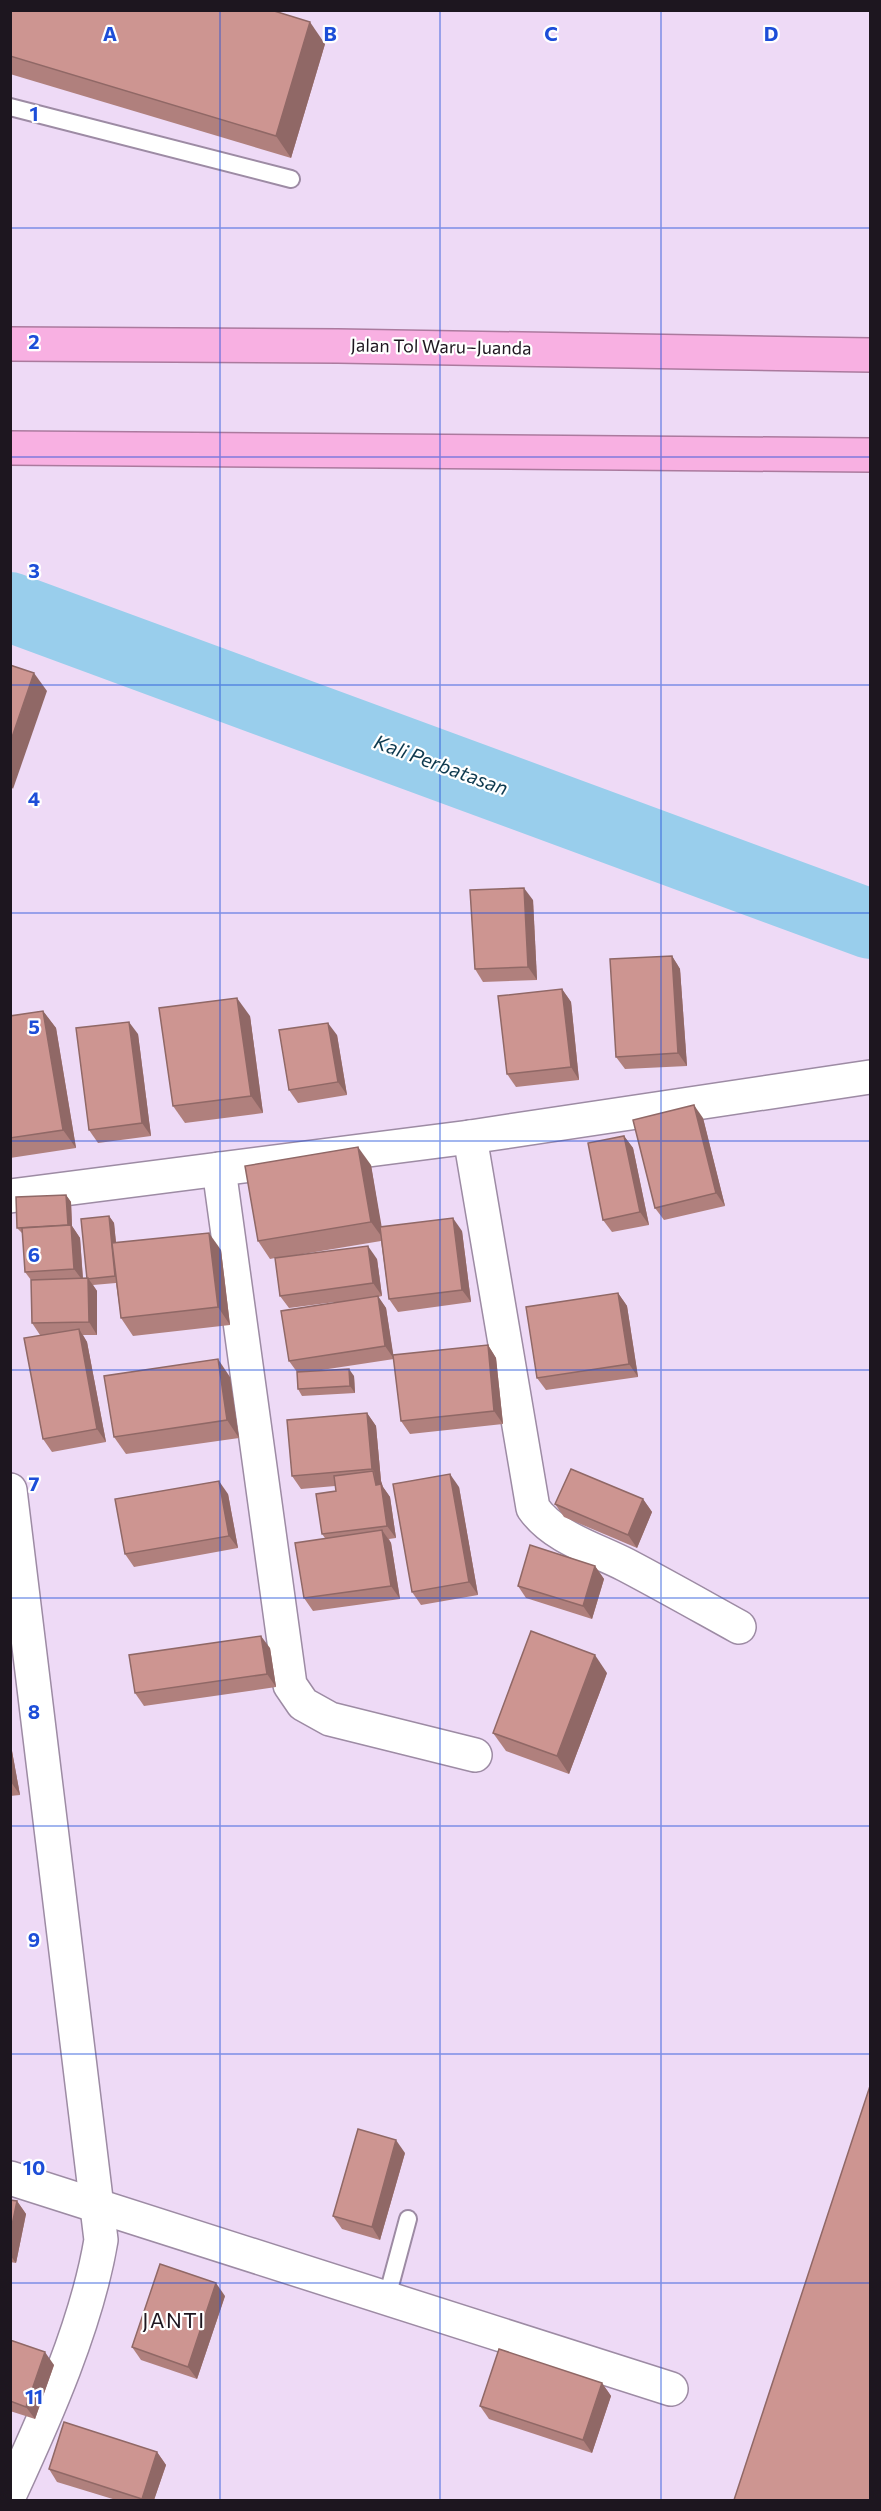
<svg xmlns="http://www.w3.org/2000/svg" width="881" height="2511" font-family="Commissioner,sans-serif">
  <rect width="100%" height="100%" fill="#eedaf6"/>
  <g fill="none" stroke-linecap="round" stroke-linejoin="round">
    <!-- river -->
    <polyline stroke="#99ceec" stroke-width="70" points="10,607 870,924"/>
    <!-- service casing -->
    <g stroke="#9d8ba4" stroke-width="20">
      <g id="service">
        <polyline points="10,107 291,179"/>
        <polyline points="387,2297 408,2219"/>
      </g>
    </g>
    <!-- minor casing -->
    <g stroke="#9d8ba4" stroke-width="36">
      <g id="minor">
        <path d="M470,1137l63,371c21,30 62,41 93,57 38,20 75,41 113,62"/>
        <polyline points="219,1169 290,1685 303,1704 330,1719 475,1755"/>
        <polyline points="10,1196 470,1137 870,1077"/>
        <path d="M10,1490l91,750c-14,84 -55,176 -91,254"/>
        <polyline points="10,2178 671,2389"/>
      </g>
    </g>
    <!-- motorway casing -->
    <g stroke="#ab7a9e" stroke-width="36">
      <g id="motorway">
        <polyline points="10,344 338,346 870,355"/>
        <polyline points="10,448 870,455"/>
      </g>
    </g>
    <!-- service -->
    <use href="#service" stroke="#fff" stroke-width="16"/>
    <!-- minor -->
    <use href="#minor" stroke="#fff" stroke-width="33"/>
    <!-- motorway -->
    <use href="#motorway" stroke="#f8b0e2" stroke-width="33"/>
  </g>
  <!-- wall -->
  <g fill="#b0807d">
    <polygon points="10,10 325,44 291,158 10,74"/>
    <polygon points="533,900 537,980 483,982 475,969"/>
    <polygon points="672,956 680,969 687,1066 625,1069 616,1057"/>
    <polygon points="562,989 571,1002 579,1080 516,1087 507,1074"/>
    <polygon points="43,1011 56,1028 76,1148 10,1158 10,1016"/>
    <polygon points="250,1016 263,1113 185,1123 173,1106"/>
    <polygon points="138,1034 151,1136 98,1143 89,1130"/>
    <polygon points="337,1035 347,1095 298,1103 289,1090"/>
    <polygon points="703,1118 725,1206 664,1220 655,1208"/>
    <polygon points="624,1136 633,1148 649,1225 612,1232 603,1220"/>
    <polygon points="371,1165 381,1227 462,1231 471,1302 398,1312 389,1299 381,1241 279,1258 377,1259 382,1296 378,1297 386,1308 393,1355 488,1345 496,1358 503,1424 410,1434 401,1421 394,1359 315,1371 354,1376 355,1393 302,1396 298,1389 297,1372 289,1361 335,1302 289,1308 280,1296 275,1258 270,1259 258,1241"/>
    <polygon points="66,1195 71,1202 72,1226 80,1238 83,1278 87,1278 109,1216 114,1223 116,1243 221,1250 230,1325 133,1336 121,1318 116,1283 93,1285 97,1291 97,1335 83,1335 87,1342 106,1442 52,1452 43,1439 40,1335 32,1323 31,1280 25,1272 23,1234 17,1228"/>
    <polygon points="618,1293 627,1306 638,1377 546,1390 537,1378"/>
    <polygon points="230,1377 239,1438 126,1454 114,1437"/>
    <polygon points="367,1413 376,1426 381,1481 383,1487 390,1497 396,1538 389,1539 391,1543 400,1599 313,1611 304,1598 325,1538 322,1534 336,1491 335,1486 301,1489 292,1476"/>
    <polygon points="459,1487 478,1595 421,1605 412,1592"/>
    <polygon points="228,1494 238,1548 134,1567 125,1554"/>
    <polygon points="643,1499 652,1512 637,1548 564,1517 555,1504"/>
    <polygon points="595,1566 604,1579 592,1619 526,1598 518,1586"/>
    <polygon points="270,1648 276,1687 144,1706 135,1693"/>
    <polygon points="607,1673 569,1774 506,1751 493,1733"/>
    <polygon points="10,1740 20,1795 10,1796"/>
    <polygon points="405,2153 380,2240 342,2229 333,2216"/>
    <polygon points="10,2200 17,2201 26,2214 16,2263 10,2262"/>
    <polygon points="225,2296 197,2379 141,2360 132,2347"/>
    <polygon points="10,2340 54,2365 35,2419 10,2411"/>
    <polygon points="602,2383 611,2396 592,2453 489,2419 480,2406"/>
    <polygon points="157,2452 166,2465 154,2500 116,2500 57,2482 49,2469"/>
  </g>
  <!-- shaded-wall -->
  <g fill="#906866">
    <polygon points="310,22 325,44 291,158 276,136"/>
    <polygon points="34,673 47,691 13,789 10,785 10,743"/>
    <polygon points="524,888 533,900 537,980 528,967"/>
    <polygon points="672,956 680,969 687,1066 678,1053"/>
    <polygon points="562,989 571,1002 579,1080 571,1067"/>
    <polygon points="237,998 250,1016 263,1113 251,1096"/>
    <polygon points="43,1011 56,1028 76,1148 63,1130"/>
    <polygon points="129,1022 138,1034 151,1136 142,1123"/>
    <polygon points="328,1023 337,1035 347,1095 338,1082"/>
    <polygon points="694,1105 703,1118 725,1206 716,1193"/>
    <polygon points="624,1136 633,1148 649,1225 640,1212"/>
    <polygon points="358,1147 371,1165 384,1240 371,1222"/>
    <polygon points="66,1195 71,1202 72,1226 80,1238 83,1281 74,1269 68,1225"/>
    <polygon points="109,1216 114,1223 120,1282 115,1276"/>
    <polygon points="453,1218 462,1231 471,1302 462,1290"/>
    <polygon points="209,1233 221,1250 230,1325 218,1307"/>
    <polygon points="368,1246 377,1259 382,1296 373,1283"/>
    <polygon points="88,1278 97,1291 97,1335 89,1322"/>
    <polygon points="618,1293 627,1306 638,1377 629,1364"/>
    <polygon points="378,1296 386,1308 394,1359 385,1346"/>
    <polygon points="79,1329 87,1342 106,1442 97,1429"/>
    <polygon points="488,1345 496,1358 503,1424 494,1411"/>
    <polygon points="218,1359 230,1377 239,1438 227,1420"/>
    <polygon points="349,1369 354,1376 355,1393 350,1386"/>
    <polygon points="367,1413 376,1426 381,1481 383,1487 390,1497 396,1538 387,1526 376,1485 374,1471 372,1469"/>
    <polygon points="450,1474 459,1487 478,1595 469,1582"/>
    <polygon points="219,1481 228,1494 238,1548 229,1536"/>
    <polygon points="643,1499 652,1512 637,1548 628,1535"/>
    <polygon points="382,1530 391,1543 400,1599 391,1586"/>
    <polygon points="595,1566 604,1579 592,1619 583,1606"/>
    <polygon points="261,1636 270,1648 276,1687 267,1674"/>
    <polygon points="595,1655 607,1673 569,1774 557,1756"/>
    <polygon points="10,1740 20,1795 11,1782"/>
    <polygon points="396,2140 405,2153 380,2240 372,2227"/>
    <polygon points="17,2201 26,2214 16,2263 10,2255 10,2235"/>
    <polygon points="216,2283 225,2296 197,2379 188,2367"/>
    <polygon points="45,2352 54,2365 35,2419 26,2407"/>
    <polygon points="602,2383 611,2396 592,2453 583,2440"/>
    <polygon points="157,2452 166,2465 154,2500 143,2500 142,2499"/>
  </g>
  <!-- building -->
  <g fill="#cd9591" stroke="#906866" stroke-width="1.5">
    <polygon points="10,10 271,10 310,22 276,136 10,56"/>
    <polygon points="10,665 34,673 10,743"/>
    <polygon points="524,888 528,967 475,969 470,890"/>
    <polygon points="672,956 678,1053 616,1057 610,959"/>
    <polygon points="562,989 571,1067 507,1074 498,996"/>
    <polygon points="237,998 251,1096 173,1106 159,1008"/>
    <polygon points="43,1011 63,1130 10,1138 10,1016"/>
    <polygon points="129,1022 142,1123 89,1130 76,1028"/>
    <polygon points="328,1023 338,1082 289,1090 279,1030"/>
    <polygon points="694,1105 716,1193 655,1208 633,1120"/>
    <polygon points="624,1136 640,1212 603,1220 588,1143"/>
    <polygon points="358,1147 371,1222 258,1241 245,1166"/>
    <polygon points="66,1195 68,1225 17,1228 16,1197"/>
    <polygon points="109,1216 115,1276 87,1279 81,1219"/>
    <polygon points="453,1218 462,1290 389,1299 380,1227"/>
    <polygon points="71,1225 74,1269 25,1272 22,1228"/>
    <polygon points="209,1233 218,1307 121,1318 112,1243"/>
    <polygon points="368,1246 373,1283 280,1296 275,1258"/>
    <polygon points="88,1278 89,1322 32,1323 31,1280"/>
    <polygon points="618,1293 629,1364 537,1378 526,1307"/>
    <polygon points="378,1296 385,1346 289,1361 281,1311"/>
    <polygon points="79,1329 97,1429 43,1439 24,1338"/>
    <polygon points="488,1345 494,1411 401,1421 393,1355"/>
    <polygon points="218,1359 227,1420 114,1437 104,1376"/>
    <polygon points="349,1369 350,1386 298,1389 297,1372"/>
    <polygon points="367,1413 372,1469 292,1476 287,1420"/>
    <polygon points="571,1469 643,1499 628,1535 555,1504"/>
    <polygon points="373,1471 376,1485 381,1484 387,1526 322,1534 316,1494 336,1491 334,1476"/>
    <polygon points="450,1474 469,1582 412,1592 393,1484"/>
    <polygon points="219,1481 229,1536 125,1554 115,1499"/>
    <polygon points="382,1530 391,1586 304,1598 295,1543"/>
    <polygon points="530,1545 595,1566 583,1606 518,1586"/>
    <polygon points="531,1631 595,1655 557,1756 493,1733"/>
    <polygon points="261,1636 267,1674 135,1693 129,1655"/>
    <polygon points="870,2086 870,2500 734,2500"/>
    <polygon points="358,2129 396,2140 372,2227 333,2216"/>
    <polygon points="10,2200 17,2201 10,2235"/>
    <polygon points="160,2264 216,2283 188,2367 132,2347"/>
    <polygon points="10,2340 45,2352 26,2407 10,2401"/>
    <polygon points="499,2349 602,2383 583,2440 480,2406"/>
    <polygon points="64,2422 157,2452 142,2499 49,2469"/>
  </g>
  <!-- grid -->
  <path fill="none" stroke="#1d4ed8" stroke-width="1.5" stroke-opacity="0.55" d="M220,10v2490M440,10v2490M661,10v2490M10,228h860M10,457h860M10,685h860M10,913h860M10,1141h860M10,1370h860M10,1598h860M10,1826h860M10,2054h860M10,2283h860"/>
  <g text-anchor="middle" stroke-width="4.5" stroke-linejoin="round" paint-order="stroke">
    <!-- street labels -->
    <g font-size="18" fill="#1d161f" stroke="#fff">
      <text transform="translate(441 347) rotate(1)" y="6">Jalan Tol Waru–Juanda</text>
    </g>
    <!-- water labels -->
    <g font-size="20" font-style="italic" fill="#0d394e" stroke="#fff">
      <text transform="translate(441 765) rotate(20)" y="7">Kali Perbatasan</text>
    </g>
    <!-- quarter labels -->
    <g font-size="21" letter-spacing="1.5" fill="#1d161f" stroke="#fff">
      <text x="174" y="2328">JANTI</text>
    </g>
  </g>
  <g font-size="20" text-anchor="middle" font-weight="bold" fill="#1d4ed8" stroke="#fff" stroke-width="4.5" stroke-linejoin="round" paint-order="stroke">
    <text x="110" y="41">A</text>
    <text x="330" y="41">B</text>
    <text x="551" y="41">C</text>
    <text x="771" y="41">D</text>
    <text x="34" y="121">1</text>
    <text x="34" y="349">2</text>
    <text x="34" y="578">3</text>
    <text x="34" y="806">4</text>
    <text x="34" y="1034">5</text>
    <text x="34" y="1262">6</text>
    <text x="34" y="1491">7</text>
    <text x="34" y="1719">8</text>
    <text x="34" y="1947">9</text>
    <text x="34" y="2175">10</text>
    <text x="34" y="2404">11</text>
  </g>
  <!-- border -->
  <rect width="881" height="2511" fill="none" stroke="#1d161f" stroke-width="24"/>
</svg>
